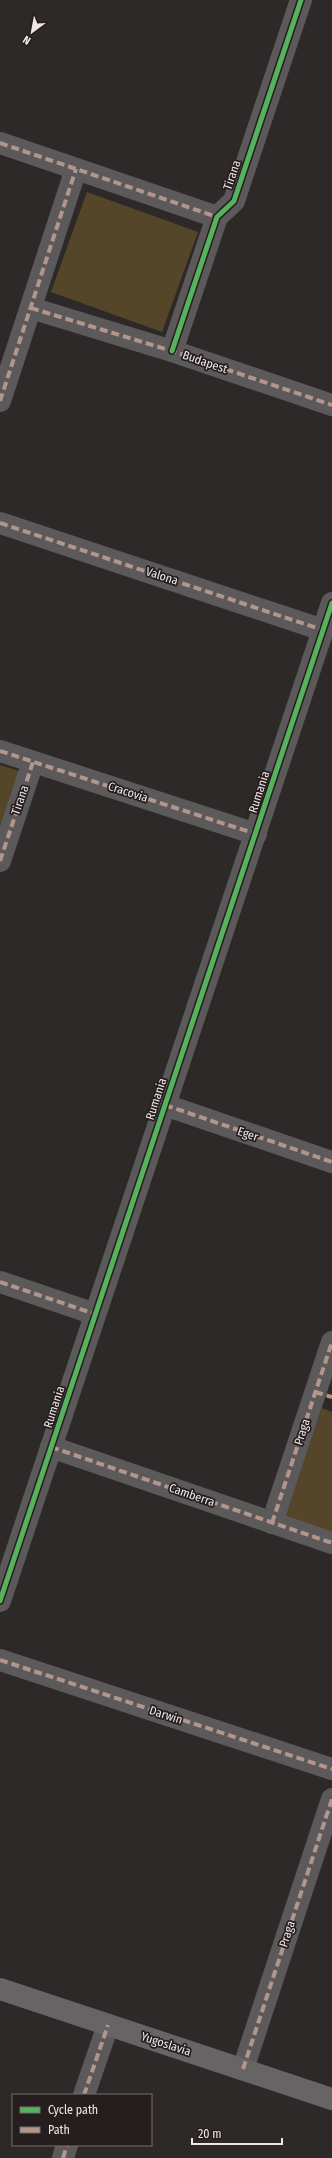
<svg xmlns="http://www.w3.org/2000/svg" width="332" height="2158" font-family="'Fira Sans Condensed',sans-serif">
  <rect width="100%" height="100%" fill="#2e2929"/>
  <!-- green -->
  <g fill="#55462a">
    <polygon points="87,192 198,232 162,332 51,292"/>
    <polygon points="0,765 19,771 0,828"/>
    <polygon points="322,1408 332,1412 332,1541 283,1524"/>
  </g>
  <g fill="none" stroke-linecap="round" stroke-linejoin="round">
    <!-- street -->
    <g stroke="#5c595a" stroke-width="22">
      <polyline points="0,143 217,217"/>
      <polyline points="31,308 172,351 332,405"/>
      <polyline points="172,351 217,217 234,201 301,0"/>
      <polyline points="0,401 76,169"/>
      <polyline points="0,523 323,630"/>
      <polyline points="0,751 256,834"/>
      <polyline points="0,861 33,762"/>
      <polyline points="165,1105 332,1162"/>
      <polyline points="0,1282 95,1314"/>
      <polyline points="51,1447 332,1543"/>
      <polyline points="272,1523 332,1342"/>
      <polyline points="0,1601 332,603"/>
      <polyline points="0,1660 332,1769"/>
      <polyline points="243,2069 332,1799"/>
      <polyline points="84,2095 108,2025"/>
      <polyline points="63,2158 67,2145"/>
    </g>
    <!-- secondary -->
    <polyline stroke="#666464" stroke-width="22" points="0,1989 332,2099"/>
    <!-- quiet -->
    <g stroke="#b2968c" stroke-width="4" stroke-dasharray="8 4" stroke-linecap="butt">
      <polyline points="0,143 217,217"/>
      <polyline points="31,308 172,351 332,405"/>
      <polyline points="0,401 76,169"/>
      <polyline points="0,523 323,630"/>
      <polyline points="0,751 256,834"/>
      <polyline points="0,861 33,762"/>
      <polyline points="165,1105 332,1162"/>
      <polyline points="0,1282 95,1314"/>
      <polyline points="315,1392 332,1397"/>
      <polyline points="51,1447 332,1543"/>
      <polyline points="272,1523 332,1342"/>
      <polyline points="0,1660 332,1769"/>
      <polyline points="243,2069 332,1799"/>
      <polyline points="84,2095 108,2025"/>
      <polyline points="63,2158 67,2145"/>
    </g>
    <!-- cycleway casing -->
    <g stroke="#261e1e" stroke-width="8">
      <g id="cycleway">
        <polyline points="172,351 217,217 234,201 301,0"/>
        <polyline points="0,1601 332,603"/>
      </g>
    </g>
    <!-- cycleway -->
    <use href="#cycleway" stroke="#56b35d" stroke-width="5"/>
  </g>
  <g text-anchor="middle" stroke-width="3.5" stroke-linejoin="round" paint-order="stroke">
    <!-- street labels -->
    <g font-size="12" fill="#ede7e7" stroke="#261e1e">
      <text transform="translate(232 175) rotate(-71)" y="4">Tirana</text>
      <text transform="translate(205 362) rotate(19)" y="4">Budapest</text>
      <text transform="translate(162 576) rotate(18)" y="4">Valona</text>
      <text transform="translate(128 792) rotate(18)" y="4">Cracovia</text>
      <text transform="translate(259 792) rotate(-72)" y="4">Rumania</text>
      <text transform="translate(20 800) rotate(-71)" y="4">Tirana</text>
      <text transform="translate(156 1099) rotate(-72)" y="4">Rumania</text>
      <text transform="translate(248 1134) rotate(18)" y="4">Eger</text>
      <text transform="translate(54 1407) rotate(-72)" y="4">Rumania</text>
      <text transform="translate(302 1432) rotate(-72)" y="4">Praga</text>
      <text transform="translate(192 1495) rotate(19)" y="4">Camberra</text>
      <text transform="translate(166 1715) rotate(18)" y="4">Darwin</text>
      <text transform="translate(287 1934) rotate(-72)" y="4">Praga</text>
      <text transform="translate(166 2044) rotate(18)" y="4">Yugoslavia</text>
    </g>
  </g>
  <!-- legend -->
  <rect x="12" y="2094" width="140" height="52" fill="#261e1e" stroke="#766e6e"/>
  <rect x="20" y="2107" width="20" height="6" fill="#56b35d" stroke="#766e6e"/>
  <text x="48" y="2114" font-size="12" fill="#ede7e7">Cycle path</text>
  <rect x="20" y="2127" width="20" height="6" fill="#b2968c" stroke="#766e6e"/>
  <text x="48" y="2134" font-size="12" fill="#ede7e7">Path</text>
  <!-- north arrow -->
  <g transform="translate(32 32) rotate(212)" stroke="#261e1e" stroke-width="3" paint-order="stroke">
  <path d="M0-3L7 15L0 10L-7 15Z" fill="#ede7e7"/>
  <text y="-6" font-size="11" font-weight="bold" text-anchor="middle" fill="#ede7e7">N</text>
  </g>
  <!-- scale -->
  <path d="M192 2138v6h90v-6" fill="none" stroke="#ede7e7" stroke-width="2"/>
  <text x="198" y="2138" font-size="12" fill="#ede7e7" stroke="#261e1e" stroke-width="3" paint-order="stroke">20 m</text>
</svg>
